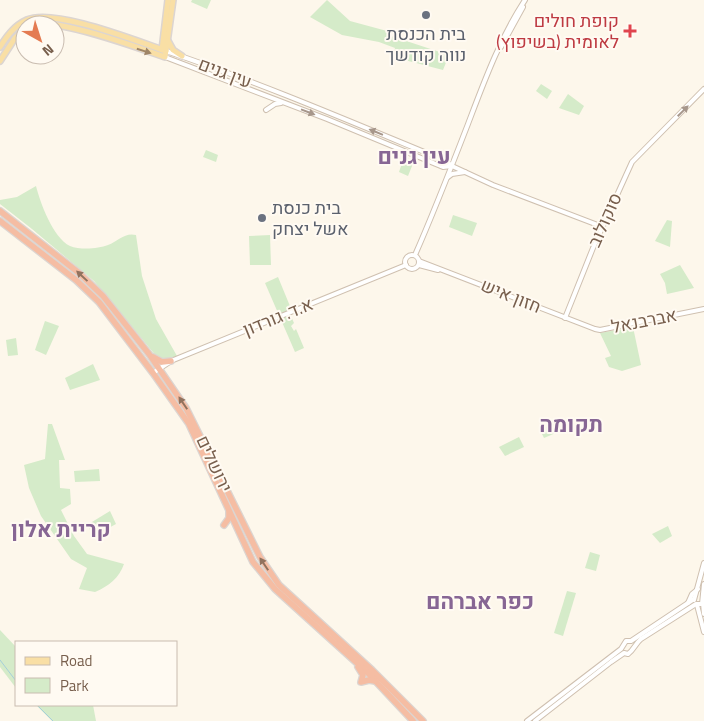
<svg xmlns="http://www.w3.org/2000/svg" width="704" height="721" font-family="'Titillium Web',Heebo,sans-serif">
  <rect width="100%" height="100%" fill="#fdf7eb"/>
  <!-- green -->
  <g fill="#d5ebc9">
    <polygon points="192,0 211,0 207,9 191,2"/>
    <polygon points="327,0 350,21 387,31 391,36 449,55 443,70 393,57 395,48 379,42 342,35 310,17"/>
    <polygon points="541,84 552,91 547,99 536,91"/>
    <polygon points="568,94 584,106 579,115 559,108"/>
    <polygon points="206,150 218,155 216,162 203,157"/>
    <polygon points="404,157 414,161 408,176 399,172"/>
    <path d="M36,186c4,16 17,52 34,60 10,4 28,3 38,-1 10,-4 17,-13 28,-10l6,41 14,43 21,37 -11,4 -9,-3 -63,-76 -62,-52 -32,-25v-4l17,-3z"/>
    <polygon points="453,215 477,223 472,236 449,227"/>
    <polygon points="667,220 672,221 670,247 655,241"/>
    <polygon points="270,235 271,265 250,265 249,236"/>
    <polygon points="680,265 694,288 667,294 665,283 660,274"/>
    <polygon points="278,277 292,311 289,312 294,323 291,326 294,331 296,329 304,348 295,352 265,283"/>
    <polygon points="45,321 59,326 46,355 35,350"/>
    <polygon points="633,327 641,365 622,371 609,367 605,358 611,356 600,333"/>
    <polygon points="16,338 18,355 8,356 6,340"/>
    <polygon points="93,364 100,380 70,390 65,378"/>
    <polygon points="554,423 558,432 544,438 540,430"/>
    <path d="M48,424h4l13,36h-6l1,28 10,1 1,15 -10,6 13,26 13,18 37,10c-5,14 -15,22 -29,28l-16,-3 8,-21 -16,-9 -30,-43 -12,-28 -5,-23 21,-6z"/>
    <polygon points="519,437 524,447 505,456 499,447"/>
    <polygon points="99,469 100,481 75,482 74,471"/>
    <polygon points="110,511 116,524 94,536 87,525"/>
    <polygon points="668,526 672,536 660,543 652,534"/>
    <polygon points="590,552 600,555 596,571 585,568"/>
    <polygon points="567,591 576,593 563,636 554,633"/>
    <polygon points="0,630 16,647 16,688 0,667"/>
    <polygon points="36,705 93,705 96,721 52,721"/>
  </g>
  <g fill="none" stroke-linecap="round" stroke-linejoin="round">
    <!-- stream -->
    <g stroke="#a5ced9" stroke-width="1">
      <polyline points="0,660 16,681"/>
      <polyline points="37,705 53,721"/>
    </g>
    <!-- minor casing -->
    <g stroke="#cfc0b0" stroke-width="6">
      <g id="minor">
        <polyline points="501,47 523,7"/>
        <path d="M166,51c95,32 188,72 280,110l6,5 41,19 110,42"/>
        <polyline points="165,57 327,119 443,167 452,166"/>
        <polyline points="266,110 275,104 281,103"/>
        <polyline points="448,177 452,174 465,172"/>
        <path d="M415,255c19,-43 36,-87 53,-131 16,-42 32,-86 57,-124"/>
        <circle cx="412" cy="262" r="7"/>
        <polyline points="419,261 595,329 600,330 704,309"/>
        <polyline points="419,265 438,270"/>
        <polyline points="565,318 593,248 632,162 704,89"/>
        <polyline points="153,373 171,361 406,265"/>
        <polyline points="694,600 704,563"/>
        <polyline points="688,603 692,594 698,589"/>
        <polyline points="703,603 704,614"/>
        <polyline points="697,605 704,632"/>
        <polyline points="527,721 621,649 626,641 631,641 694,599"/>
        <path d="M535,721l76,-59 13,-9 4,1c6,-4 7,-10 13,-15l55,-35h6l2,-20"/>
      </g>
    </g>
    <!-- major casing -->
    <g stroke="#dcd5d1" stroke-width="8">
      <g id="major">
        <path d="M30,25c23,-9 109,23 135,32l8,-57"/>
        <polyline points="168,41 173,50 182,56"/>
        <path d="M0,47c7,-11 14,-21 27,-27 27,-12 109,21 139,31"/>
        <polyline points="162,50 168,0"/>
        <polyline points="0,61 15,38 25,29"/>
      </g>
    </g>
    <!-- highway casing -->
    <g stroke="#dcd5d1" stroke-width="8">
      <g id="highway">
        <polyline points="0,211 79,273 103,296 149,354 186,408 260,557 279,585 372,670 423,721"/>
        <polyline points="0,221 76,280 99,302 153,373 189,424 253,562 275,589 368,673 413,721"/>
        <polyline points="153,357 162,362 171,361"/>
        <polyline points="224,525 229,518 229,512"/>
        <polyline points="358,667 363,675 361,682 369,680 375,681"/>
      </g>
    </g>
    <!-- minor -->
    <use href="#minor" stroke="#fff" stroke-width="4"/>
    <!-- major -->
    <use href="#major" stroke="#f9dfa5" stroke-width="5"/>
    <!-- highway -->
    <use href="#highway" stroke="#f5bda3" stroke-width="5.5"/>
  </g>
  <!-- one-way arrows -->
  <defs><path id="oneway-solid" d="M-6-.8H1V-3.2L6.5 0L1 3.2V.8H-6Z" transform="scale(1.25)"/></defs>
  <use fill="#9f8567" href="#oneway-solid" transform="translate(144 51) rotate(17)"/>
  <g fill="#a7978b">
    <use href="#oneway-solid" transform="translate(683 111) rotate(-45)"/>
    <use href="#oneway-solid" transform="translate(308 112) rotate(21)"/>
    <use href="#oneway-solid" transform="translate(376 132) rotate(-158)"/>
  </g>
  <g fill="#91725e">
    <use href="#oneway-solid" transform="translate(82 276) rotate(-137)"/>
    <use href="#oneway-solid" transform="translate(183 403) rotate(-124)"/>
    <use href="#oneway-solid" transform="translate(264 564) rotate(-124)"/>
  </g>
  <!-- markers -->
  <g fill="#6b7280" stroke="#fffaf2" stroke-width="2">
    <circle cx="426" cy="15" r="5"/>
    <circle cx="262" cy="218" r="5"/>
  </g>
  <path fill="#e0444e" stroke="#fffaf2" stroke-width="2" d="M627.5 23.5h5v5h5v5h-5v5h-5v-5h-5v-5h5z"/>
  <g text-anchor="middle" stroke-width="4" stroke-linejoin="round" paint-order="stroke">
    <!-- health labels -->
    <g font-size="18" fill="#be3a42" stroke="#fffaf2" text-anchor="end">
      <text x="619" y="27">קופת חולים<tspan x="619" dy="21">לאומית (בשיפוץ)</tspan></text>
    </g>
    <!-- worship labels -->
    <g font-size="18" fill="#5b616d" stroke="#fffaf2">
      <text x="426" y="40">בית הכנסת<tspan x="426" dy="21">נווה קודשך</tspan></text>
      <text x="272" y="214" text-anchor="start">בית כנסת<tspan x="272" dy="21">אשל יצחק</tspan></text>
    </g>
    <!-- street labels -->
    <g font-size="18" fill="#785f4d" stroke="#fffaf2">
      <text transform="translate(225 73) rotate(21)" y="6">עין גנים</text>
      <text transform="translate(605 220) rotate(-66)" y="6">סוקולוב</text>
      <text transform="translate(511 296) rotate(22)" y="6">חזון איש</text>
      <text transform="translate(278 317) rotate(-22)" y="6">א.ד. גורדון</text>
      <text transform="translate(644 321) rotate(-11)" y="6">אברבנאל</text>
      <text transform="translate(214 464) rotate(65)" y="6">ירושלים</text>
    </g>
    <!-- district labels -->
    <g font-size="22" font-weight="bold" fill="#876694" stroke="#fffaf2">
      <text x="414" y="164">עין גנים</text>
      <text x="571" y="432">תקומה</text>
      <text x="61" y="537">קריית אלון</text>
      <text x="480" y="609">כפר אברהם</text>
    </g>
  </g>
  <!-- legend -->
  <rect x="15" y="641" width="162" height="65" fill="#fffaf2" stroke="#c9bcb0"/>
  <rect x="25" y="657" width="25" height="8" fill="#f9dfa5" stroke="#c9bcb0"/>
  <text x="60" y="666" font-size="15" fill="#785f4d">Road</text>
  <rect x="25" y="678" width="25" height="15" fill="#d5ebc9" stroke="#c9bcb0"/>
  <text x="60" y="691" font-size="15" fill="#785f4d">Park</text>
  <!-- north arrow -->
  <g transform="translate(40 40) rotate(141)"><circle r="24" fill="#fffaf2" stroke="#c9bcb0"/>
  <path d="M0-4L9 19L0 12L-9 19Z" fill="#e47b52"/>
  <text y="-8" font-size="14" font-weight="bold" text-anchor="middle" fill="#785f4d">N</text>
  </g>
</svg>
